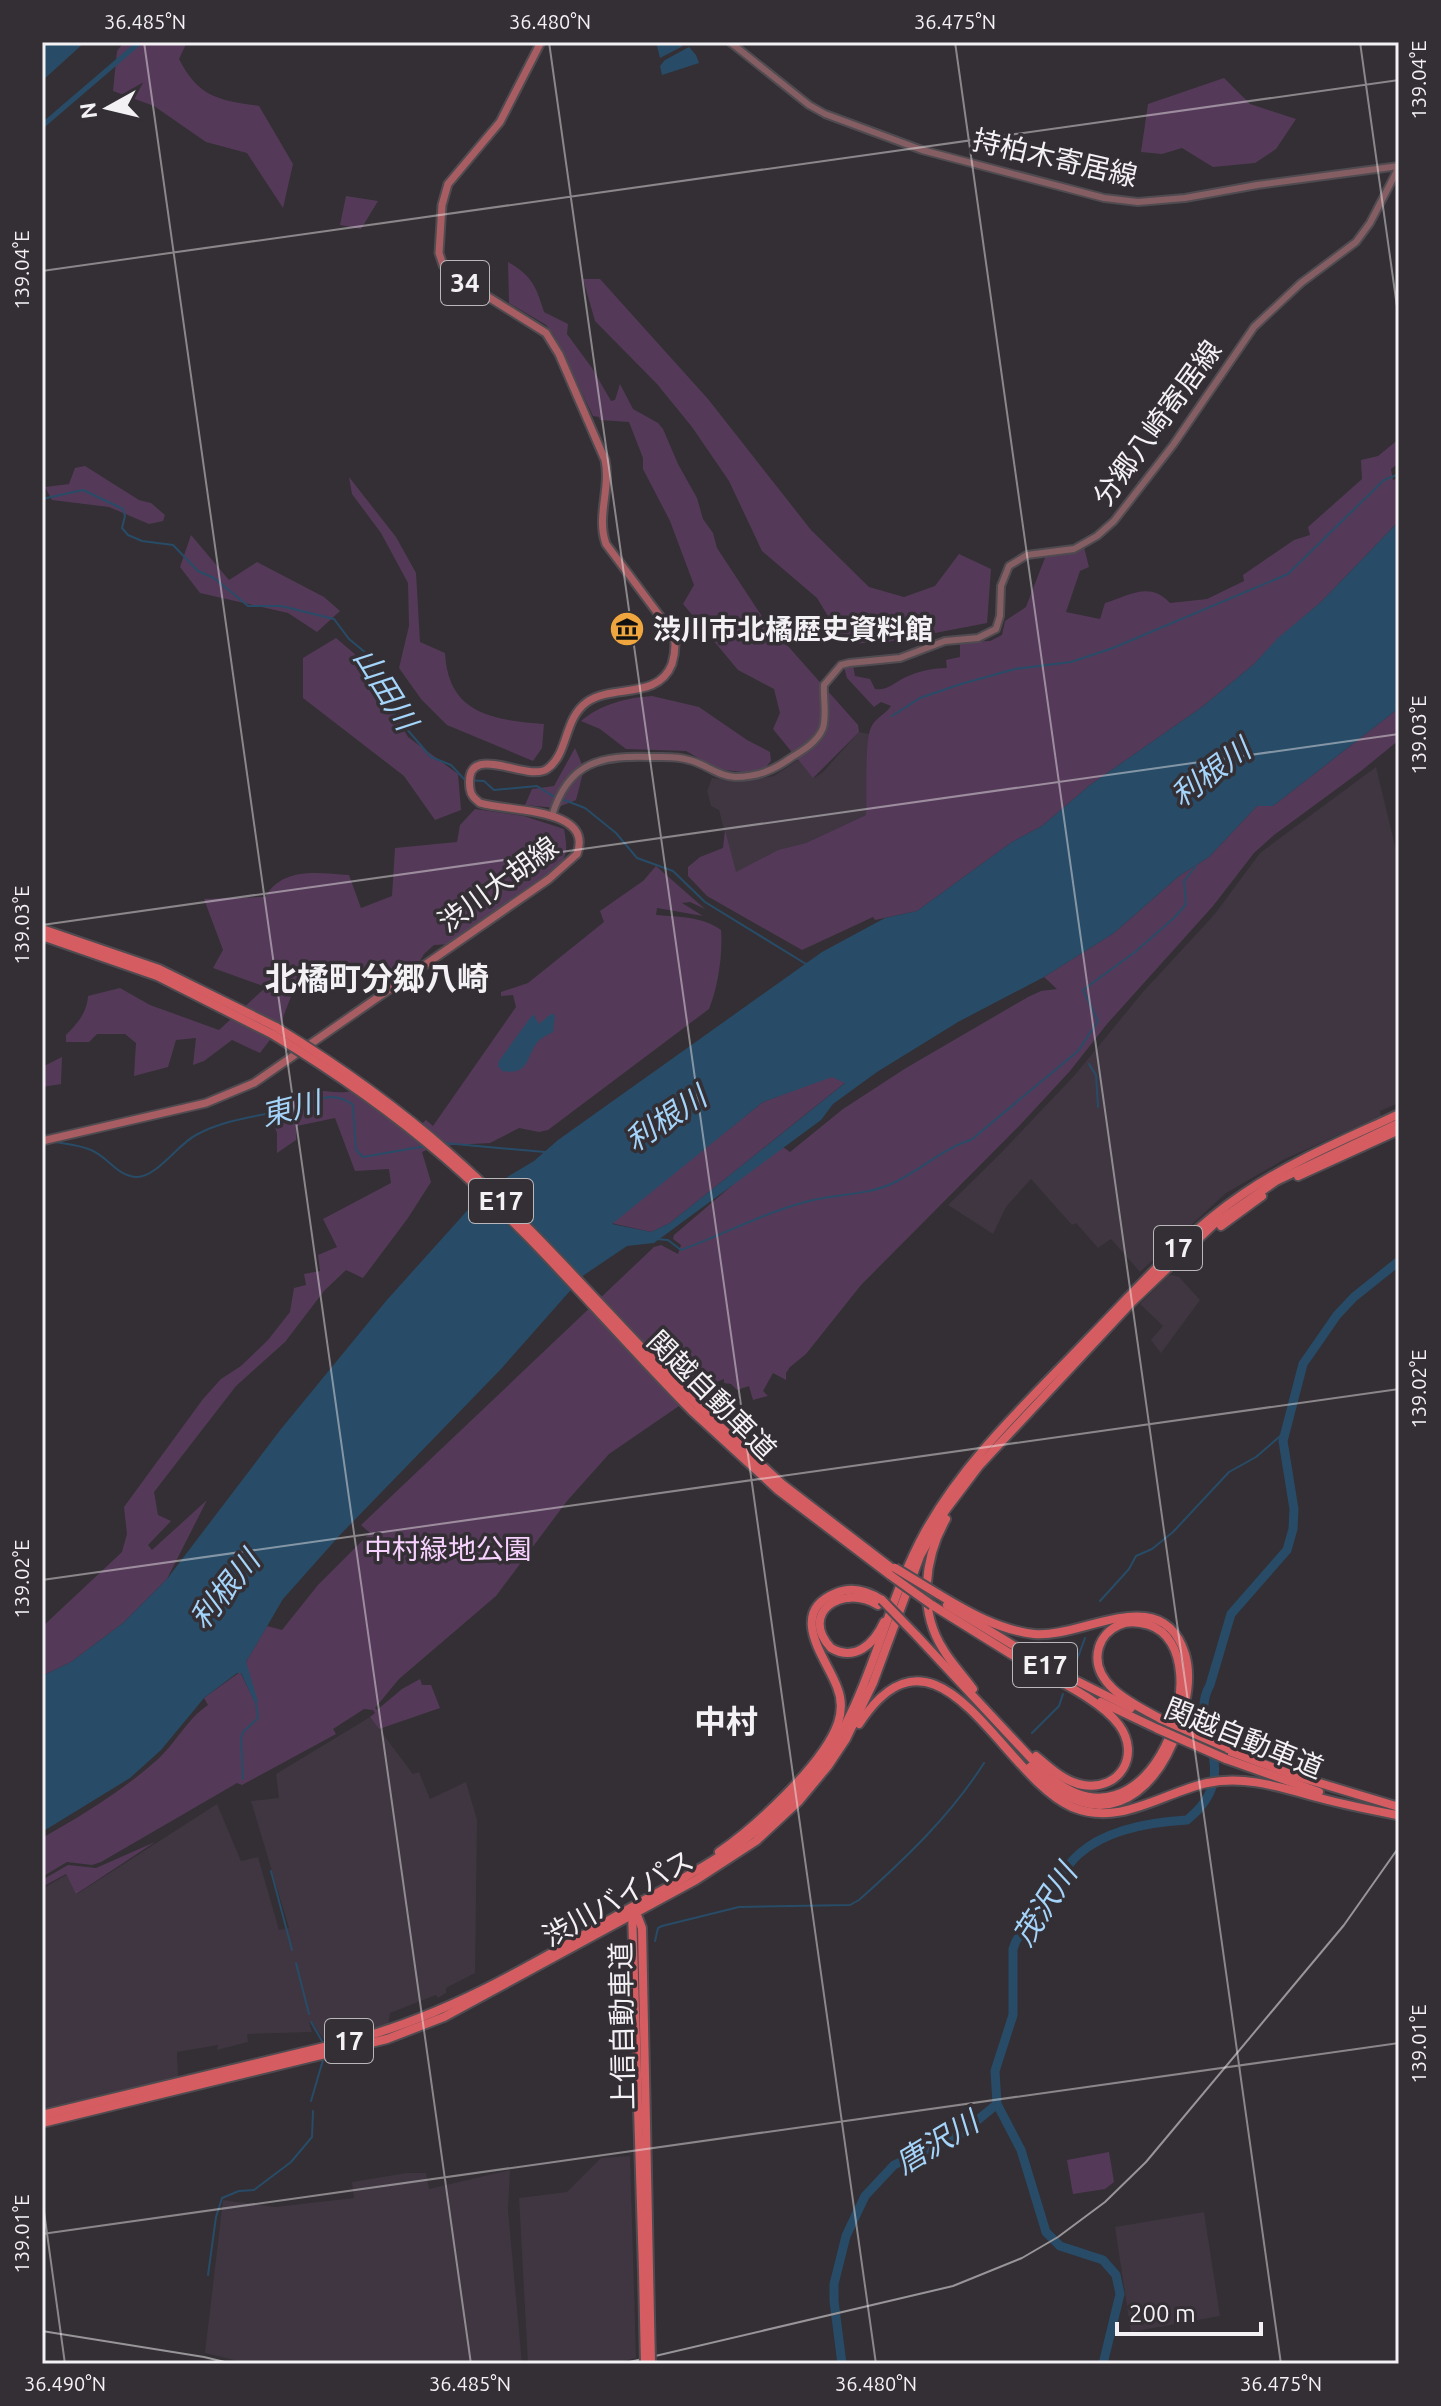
<svg xmlns="http://www.w3.org/2000/svg" width="1441" height="2406" font-family="Ubuntu,'Noto Sans JP',sans-serif">
  <rect width="100%" height="100%" fill="#332f34"/>
  <!-- built -->
  <g fill="#3f3641">
    <polygon points="859,732 869,734 866,815 806,843 778,850 735,873 719,810 711,806 707,791 712,778 742,781 774,776 798,760 814,778 822,773"/>
    <polygon points="1376,767 1399,862 1399,1103 1380,1111 1381,1116 1285,1159 1226,1193 1140,1272 1111,1239 1098,1248 1076,1223 1072,1225 1031,1179 1006,1207 993,1234 948,1205 999,1155 1074,1076 1142,993 1214,915 1260,853"/>
    <polygon points="1172,1275 1179,1277 1200,1300 1161,1353 1151,1340 1163,1326 1140,1304 1168,1276"/>
    <polygon points="370,1717 413,1774 419,1772 430,1799 466,1782 477,1820 475,1973 446,1988 446,1993 438,1998 436,1995 390,2013 388,2026 324,2040 312,2022 309,2022 312,2032 247,2034 248,2042 217,2050 218,2045 177,2052 178,2077 42,2111 42,1889 66,1875 77,1894 217,1804 241,1861 258,1857 279,1930 289,1928 251,1801 279,1798 276,1774"/>
    <polygon points="630,2156 636,2358 612,2364 528,2364 519,2198 567,2192 601,2158"/>
    <polygon points="510,2170 508,2210 522,2364 251,2364 205,2353 223,2200 275,2207 354,2198 352,2182 407,2173 426,2173 429,2189"/>
    <polygon points="1204,2212 1220,2316 1131,2332 1115,2227"/>
  </g>
  <!-- green -->
  <g fill="#543a58">
    <path d="M124,42h63l-8,17c20,39 40,41 80,47l34,58 -10,44 -36,-55 -41,-11 -52,-36 -41,-15 4,-40z"/>
    <polygon points="1224,78 1250,104 1296,119 1276,149 1255,163 1213,167 1182,148 1162,154 1141,152 1148,104"/>
    <polygon points="346,196 378,201 361,229 340,225"/>
    <path d="M508,262c24,14 28,24 36,50l24,12 -1,10 25,34 19,33 4,-1 5,-16 13,25 25,14 5,6 15,35 19,34 6,21 10,14 4,15 46,70 95,107 1,7 -46,46 -40,-49 7,-16 -6,-24 -36,-19 -55,-66 11,-19 -24,-64 -27,-52v-11l-14,-36 -29,-2 -1,-3 -6,-1 -39,-81 -8,-10 -37,-22z"/>
    <polygon points="583,279 600,279 708,399 811,530 869,587 904,597 935,586 959,554 991,569 987,623 888,642 845,644 817,598 762,551 729,481 692,427 657,384 595,321"/>
    <path d="M1399,439v24l-8,6 2,11 6,-2v43l-78,81 -42,36 -25,26 -52,43 -112,78 -48,41 -30,16 -95,69 -42,9 -2,-3 -71,33 -95,-54 -19,-20v-9l12,-10 23,-9 2,-18 11,42 42,-22 28,-7 60,-28c1,-20 -1,-70 4,-85 4,-12 14,-14 21,-24l-10,-4 -7,5 -27,-29 -3,-11 9,-2 2,11 15,3 5,10c13,2 20,-7 31,-12 13,-6 28,-9 41,-9l-1,-8 14,-3v-15l30,-1 12,-6 3,-14 21,-14 20,-52 26,-2 12,-6 5,20 -9,4 -14,41 34,7 5,-16c25,-8 45,-22 65,0l37,-4 37,-18 -1,-6 51,-35 16,-5 -2,-8 54,-48 -1,-19 17,-4z"/>
    <polygon points="85,466 139,500 151,503 165,515 163,521 149,524 109,507 52,500 45,487 69,484 75,468"/>
    <path d="M349,477l47,60 20,36 4,69 25,11c3,61 48,67 99,71l-2,24 -9,13 -86,-36 -26,-26 -22,-31 10,-42 -1,-43 -27,-50 -29,-39z"/>
    <polygon points="191,535 229,580 257,562 324,597 340,611 317,632 288,613 200,593 180,567"/>
    <polygon points="336,638 364,662 408,737 458,774 461,810 435,820 404,776 303,698 303,658"/>
    <path d="M652,696l47,11 48,33 23,12 1,9 -11,13 -43,-5 -31,-18 -60,-2 -26,-20 -19,-8c20,-17 45,-23 71,-25z"/>
    <path d="M1399,708v32l-38,31 -87,64 -20,18 -41,53 -106,118 -37,47 -50,54 -159,160 -55,69 -16,13 -4,6v7l-13,-7 -10,18 5,5 -15,4 -4,-14 -12,4 -6,-6 -7,-1v-4l-30,12 1,4 -86,59 -42,47 -71,95 -97,83 -24,29 2,2 25,-21 18,-10 2,6h9l9,23 -61,21 -9,-12 5,-4 -2,-3 -9,-1 -31,20 3,5 -94,51 -5,-2 -136,79 -9,3 -25,-3 -25,15v-39c41,-23 80,-47 115,-78 19,-17 30,-41 51,-55l-4,-7 36,-26 15,30 -9,-40 21,-36 15,4 36,-45 52,-52 -9,-8 293,-278 7,-2 17,9 3,-9 -8,-6 1,-4 69,-59 40,-29 7,5 53,-43 63,-41 122,-71 13,-6 16,-2 -13,-12 70,-44 65,-57 30,-19 48,-51h16z"/>
    <polygon points="575,748 584,769 576,800 556,808 525,805 532,789 554,786"/>
    <path d="M475,809l49,7 40,13c3,18 5,27 -8,40l-106,75 -16,1 -10,9 -7,12 -30,17 -86,-13 -22,58 -19,25 -28,-13 -28,21 -11,4 3,-27 -20,2 -8,27 -34,9 2,-33 -11,-9h-28l-8,8h-23v-7c11,-11 21,-22 22,-39l32,-8 30,17 69,25 47,-43 -53,-19 10,-18 -19,-51 61,-2c18,-31 54,-24 84,-22l12,33 31,-12 3,-48 62,-6 3,-17z"/>
    <path d="M656,866l49,43 -15,-7 -8,1 21,13 -46,-8 -1,7c22,2 46,1 65,15 2,24 -3,57 -12,79l-161,121 -9,2 -20,-4 -29,15 -54,3 -14,6 9,30 -23,36 -45,60 -17,-8 -22,21 -39,51 -49,44 -82,106 4,23 13,6 -23,24 4,5 55,-50 -40,79 -44,44 -52,39 -29,14v-49l80,-75 5,-18 -3,-27 79,-108 18,-20 20,-13 27,-26 22,-28 4,-24 12,-3 -2,-11 16,-3 -2,-16 19,-8 -14,-28 68,-36 -2,-14 -34,2 -20,-53 -38,8 -1,14 -19,13v-20l-12,-30c12,-4 25,-10 38,-12 17,-3 37,5 51,-1l58,43 14,-13 7,6 83,-119 -3,-12 -12,1v-4l27,-9 76,-61 -4,-11 43,-30z"/>
    <polygon points="62,1057 61,1084 42,1087 42,1067"/>
    <polygon points="832,1076 846,1082 670,1223 651,1232 611,1223 763,1102"/>
    <polygon points="155,1842 76,1894 66,1874 42,1887 42,1880 68,1865 96,1868"/>
    <polygon points="1109,2152 1114,2182 1105,2189 1073,2194 1067,2160"/>
  </g>
  <!-- water -->
  <g fill="#284c67" fill-rule="evenodd">
    <polygon points="42,42 85,42 42,81"/>
    <polygon points="656,42 679,42 683,46 660,58"/>
    <polygon points="689,47 696,55 699,63 662,75 660,66 665,60"/>
    <path d="M1399,521v187l-126,98h-16l-48,51 -30,19 -65,57 -70,44 -86,45 -81,50 -44,32 -12,16 -167,123 -27,3 -43,29 -83,94 -161,166 -57,64 -37,63 12,40 -3,1 -14,-30h-4l-33,25 -43,52 -31,28 -88,54v-156l29,-14 52,-39 44,-44 114,-150 105,-128 88,-98 25,-21 35,-21 24,-21 264,-188 63,-34 32,-7 95,-69 30,-16 48,-41 112,-78 52,-43 24,-26 43,-36zM832,1077l13,6 -175,140 -19,9 -39,-8 151,-122z"/>
    <path d="M533,1014l6,10 12,-10 4,1 -2,17c-6,3 -14,7 -17,12 -11,16 -7,31 -34,27l-4,-5 1,-5z"/>
  </g>
  <g fill="none" stroke-linecap="round" stroke-linejoin="round">
    <!-- stream -->
    <g stroke="#284c67" stroke-width="2">
      <polyline points="42,499 83,490 123,509 125,516 122,528 128,535 142,541 173,545 198,571 214,578 248,606 281,606 334,619 349,639 366,653 381,692 392,712 431,757 451,765 465,780 484,781 494,790 537,786 551,795 585,808 616,833 637,858 673,871 705,902 806,964"/>
      <polyline points="892,716 920,698 961,684 1015,669 1071,662 1113,648 1288,574 1384,480 1399,474"/>
      <polyline points="1089,1064 1096,1075 1098,1107"/>
      <path d="M55,1142c12,2 25,3 36,8 16,6 27,27 46,27 20,0 41,-33 59,-42 31,-17 66,-19 100,-27 12,-3 22,-10 34,-11 9,0 17,3 23,8l3,45 7,7 63,-11"/>
      <polyline points="444,1143 545,1152"/>
      <path d="M656,1239l12,1 13,10c44,-16 86,-39 132,-50 25,-6 54,-5 78,-16 26,-11 54,-37 80,-44l107,-89 20,-30 -15,-31 52,-38 40,-35 11,-13 -2,-23 12,-15"/>
      <polyline points="1100,1601 1129,1569 1136,1556 1152,1549 1173,1532 1229,1472 1256,1457 1285,1432"/>
      <polyline points="1075,1665 1085,1638"/>
      <polyline points="1032,1733 1059,1706 1063,1694"/>
      <polyline points="243,1779 241,1740 243,1732 258,1718 256,1703"/>
      <polyline points="271,1871 292,1950"/>
      <path d="M655,1941l3,-13 4,-2 77,-19 111,-2 9,-5c47,-42 92,-85 125,-137"/>
      <polyline points="296,1963 309,2014"/>
      <polyline points="311,2022 322,2041"/>
      <polyline points="311,2101 323,2060"/>
      <polyline points="208,2275 216,2217 222,2198 239,2191 254,2190 291,2162 312,2137 313,2111"/>
    </g>
    <!-- canal -->
    <polyline stroke="#284c67" stroke-width="5" points="42,126 140,42"/>
    <!-- river -->
    <g stroke="#284c67" stroke-width="9">
      <polyline points="842,2364 834,2301 834,2284 846,2236 865,2196 894,2165 962,2133 997,2104"/>
      <path d="M1103,2364l17,-70 -4,-19 -13,-15 -43,-14 -14,-14 -25,-82 -24,-46 -2,-33 18,-56v-66l3,-8c17,-24 43,-69 63,-87 28,-25 72,-32 108,-34 61,-49 -2,-93 23,-135l21,-71 56,-64 6,-21 1,-20 -11,-68 20,-77 34,-49 17,-18 45,-36"/>
    </g>
    <!-- secondary casing -->
    <g stroke="#4f4b50" stroke-width="10">
      <g id="secondary">
        <polyline points="730,42 809,105 825,114 922,150 1104,198 1138,202 1185,198 1257,185 1399,166"/>
        <path d="M552,816c16,-55 50,-61 100,-59 13,0 26,-1 37,3 17,4 28,16 46,17 23,0 39,-7 57,-20 12,-7 26,-16 31,-29 4,-14 0,-30 1,-43l17,-20 8,-2 51,-5 45,-17 33,-3 18,-9 4,-13 1,-30 8,-20 18,-11 47,-6 23,-13 17,-15 59,-76 81,-118 47,-44 55,-41 14,-19 29,-56"/>
      </g>
    </g>
    <!-- primary casing -->
    <g stroke="#4f4b50" stroke-width="11">
      <path id="primary" d="M42,1141l164,-38 48,-20 295,-204 28,-25c17,-47 -68,-42 -97,-51 -5,-4 -9,-7 -10,-14 -7,-51 57,-6 77,-20 22,-15 16,-50 40,-67 26,-18 71,-2 85,-38 3,-10 4,-19 2,-29l-68,-91c-10,-28 5,-55 -1,-84l-46,-106 -13,-21 -93,-58 -10,-10 -4,-12 3,-48 6,-21 52,-62 41,-80"/>
    </g>
    <!-- highway casing -->
    <g stroke="#4f4b50" stroke-width="12">
      <g id="highway">
        <polyline points="42,929 159,969 276,1027"/>
        <polyline points="42,936 157,976 272,1034"/>
        <polyline points="1298,1176 1399,1130"/>
        <polyline points="1221,1226 1262,1196"/>
        <polyline points="698,1406 782,1484 894,1570"/>
        <polyline points="692,1411 778,1490 890,1575"/>
        <path d="M946,1519c-22,39 -28,91 -3,130 8,14 20,26 30,40"/>
        <path d="M938,1594c30,18 61,36 96,40 48,5 128,-54 151,20 7,23 1,49 -6,72 -17,52 -57,101 -116,68 -13,-7 -22,-18 -33,-27"/>
        <path d="M878,1605c-37,-22 -79,9 -47,43 24,14 43,-4 53,-26"/>
        <polyline points="932,1605 1014,1656"/>
        <polyline points="947,1605 1049,1667 1131,1708"/>
        <path d="M916,1635l125,134c110,107 185,-119 108,-144 -10,-3 -21,-4 -30,0 -9,4 -17,12 -20,22 -11,37 36,58 62,72"/>
        <path d="M1010,1653c31,20 89,44 109,72 22,30 1,66 -36,60 -18,-3 -33,-17 -47,-29"/>
        <polyline points="1101,1702 1158,1729"/>
        <path d="M859,1724c80,-122 142,52 213,83 48,20 90,-14 135,-24 40,-8 75,5 113,15 26,7 51,12 77,17"/>
        <polyline points="1226,1750 1296,1776 1399,1807"/>
        <polyline points="1226,1759 1319,1792"/>
        <path d="M719,1852c36,-25 105,-88 119,-129 4,-12 4,-24 -1,-36 -10,-28 -51,-74 -1,-94 16,-7 32,-2 46,7"/>
        <polyline points="635,1910 642,1928 649,2270"/>
        <polyline points="632,1911 643,2271"/>
        <path d="M42,2115l307,-74c97,-25 183,-76 269,-126 73,-42 140,-72 194,-139 60,-74 69,-164 113,-244 41,-74 106,-133 164,-194 49,-50 96,-105 154,-144 49,-33 103,-55 156,-80"/>
        <polyline points="42,2123 387,2039 444,2017 696,1880 756,1841 799,1801 828,1766 846,1739 873,1683 920,1556 945,1511 979,1466 1133,1301 1214,1224 1276,1181 1399,1123"/>
      </g>
    </g>
    <!-- secondary -->
    <use href="#secondary" stroke="#855e63" stroke-width="6"/>
    <!-- primary -->
    <use href="#primary" stroke="#a75d62" stroke-width="7"/>
    <!-- highway -->
    <use href="#highway" stroke="#d55d61" stroke-width="8"/>
    <!-- rail -->
    <g stroke="#989599" stroke-width="2">
      <polyline points="42,2331 204,2357 233,2364"/>
      <polyline points="621,2364 953,2286 1022,2258 1058,2237 1105,2202 1146,2162 1344,1925 1399,1847"/>
    </g>
    <!-- highway-bridge casing -->
    <g stroke="#4f4b50" stroke-width="12" stroke-linecap="butt">
      <g id="highway-bridge">
        <path d="M276,1027c62,38 119,78 173,126 89,78 165,169 249,253"/>
        <path d="M272,1034c61,37 119,77 173,124 89,77 164,169 247,253"/>
        <polyline points="895,1568 938,1594"/>
        <polyline points="890,1575 932,1605"/>
        <polyline points="882,1600 916,1635"/>
        <polyline points="1161,1719 1227,1748"/>
        <polyline points="1158,1729 1226,1759"/>
        <polyline points="649,2270 651,2364"/>
        <polyline points="643,2271 645,2364"/>
      </g>
    </g>
    <!-- highway-bridge -->
    <use href="#highway-bridge" stroke="#d55d61" stroke-width="8"/>
  </g>
  <!-- ticks -->
  <path fill="none" stroke="#f4f1f5" stroke-width="2" stroke-opacity="0.45" d="M144,42l327,2322M549,42l327,2322M955,42l326,2322M1360,42l39,279M42,271l1357,-191M42,925l1357,-191M42,1580l1357,-191M42,2197l23,167M42,2234l1357,-191"/>
  <!-- icons -->
  <defs>
    <g id="museum-disc" transform="scale(1.8)"><circle r="9.5" fill="#f0a63e" stroke="#332f34"/><path d="M0-6L6-3V-2H-6V-3ZM-5-1h2V3h-2ZM-1-1h2V3h-2ZM3-1h2V3H3ZM-6 4H6V6H-6Z" fill="#111"/></g>
  </defs>
  <g fill-rule="evenodd">
    <use href="#museum-disc" x="627" y="629"/>
  </g>
  <g text-anchor="middle" stroke-width="7" stroke-linejoin="round" paint-order="stroke">
    <!-- shield labels -->
    <g fill="#332f34" stroke="#bab7bb" stroke-width="2">
      <rect x="441" y="261" width="48" height="44" rx="6"/>
      <rect x="469" y="1179" width="64" height="44" rx="6"/>
      <rect x="1154" y="1226" width="48" height="44" rx="6"/>
      <rect x="1013" y="1643" width="64" height="44" rx="6"/>
      <rect x="325" y="2019" width="48" height="44" rx="6"/>
    </g>
    <g font-size="26" font-weight="bold" fill="#f4f1f5">
      <text x="465" y="292">34</text>
      <text x="501" y="1210">E17</text>
      <text x="1178" y="1257">17</text>
      <text x="1045" y="1674">E17</text>
      <text x="349" y="2050">17</text>
    </g>
    <!-- street labels -->
    <g font-size="28" fill="#f4f1f5" stroke="#332f34">
      <text transform="translate(1055 158) rotate(13)" y="10">持柏木寄居線</text>
      <text transform="translate(1157 423) rotate(-54)" y="10">分郷八崎寄居線</text>
      <text transform="translate(498 884) rotate(-36)" y="10">渋川大胡線</text>
      <text transform="translate(712 1395) rotate(45)" y="10">関越自動車道</text>
      <text transform="translate(1244 1738) rotate(22)" y="10">関越自動車道</text>
      <text transform="translate(618 1898) rotate(-29)" y="10">渋川バイパス</text>
      <text transform="translate(622 2026) rotate(-91)" y="10">上信自動車道</text>
    </g>
    <!-- poi labels -->
    <g font-size="28" font-weight="bold" fill="#f4f1f5" stroke="#332f34" text-anchor="start">
      <text x="653" y="639">渋川市北橘歴史資料館</text>
    </g>
    <!-- park labels -->
    <g font-size="28" fill="#f8d2ff" stroke="#332f34">
      <text x="448" y="1559">中村緑地公園</text>
    </g>
    <!-- water labels -->
    <g font-size="30" font-style="italic" fill="#a4d4fa" stroke="#332f34">
      <text transform="translate(385 689) rotate(58)" y="10">山田川</text>
      <text transform="translate(1211 773) rotate(-37)" y="10">利根川</text>
      <text transform="translate(291 1109) rotate(-14)" y="10">東川</text>
      <text transform="translate(666 1119) rotate(-34)" y="10">利根川</text>
      <text transform="translate(225 1590) rotate(-51)" y="10">利根川</text>
      <text transform="translate(1045 1905) rotate(-57)" y="10">茂沢川</text>
      <text transform="translate(937 2143) rotate(-31)" y="10">唐沢川</text>
    </g>
    <!-- quarter labels -->
    <g font-size="32" font-weight="bold" fill="#f4f1f5" stroke="#332f34">
      <text x="377" y="990">北橘町分郷八崎</text>
      <text x="726" y="1733">中村</text>
    </g>
  </g>
  <!-- border -->
  <rect width="1441" height="2406" fill="none" stroke="#332f34" stroke-width="88"/>
  <!-- north arrow -->
  <g transform="translate(108 108) rotate(262)" stroke="#332f34" stroke-width="6" paint-order="stroke">
  <path d="M0-6L14 30L0 20L-14 30Z" fill="#f4f1f5"/>
  <text y="-12" font-size="22" font-weight="bold" text-anchor="middle" fill="#f4f1f5">N</text>
  </g>
  <!-- scale -->
  <path d="M1117 2322v12h144v-12" fill="none" stroke="#f4f1f5" stroke-width="4"/>
  <text x="1129" y="2322" font-size="24" fill="#f4f1f5" stroke="#332f34" stroke-width="6" paint-order="stroke">200 m</text>
  <rect x="44" y="44" width="1353" height="2318" fill="none" stroke="#f4f1f5" stroke-width="3"/>
  <g font-size="20" text-anchor="middle" fill="#f4f1f5">
    <text x="145" y="29">36.485°N</text>
    <text x="550" y="29">36.480°N</text>
    <text x="955" y="29">36.475°N</text>
    <text transform="translate(1419 80) rotate(-90)" y="7">139.04°E</text>
    <text transform="translate(22 270) rotate(-90)" y="7">139.04°E</text>
    <text transform="translate(1419 735) rotate(-90)" y="7">139.03°E</text>
    <text transform="translate(22 925) rotate(-90)" y="7">139.03°E</text>
    <text transform="translate(1419 1389) rotate(-90)" y="7">139.02°E</text>
    <text transform="translate(22 1579) rotate(-90)" y="7">139.02°E</text>
    <text transform="translate(1419 2044) rotate(-90)" y="7">139.01°E</text>
    <text transform="translate(22 2234) rotate(-90)" y="7">139.01°E</text>
    <text x="65" y="2391">36.490°N</text>
    <text x="470" y="2391">36.485°N</text>
    <text x="876" y="2391">36.480°N</text>
    <text x="1281" y="2391">36.475°N</text>
  </g>
</svg>
